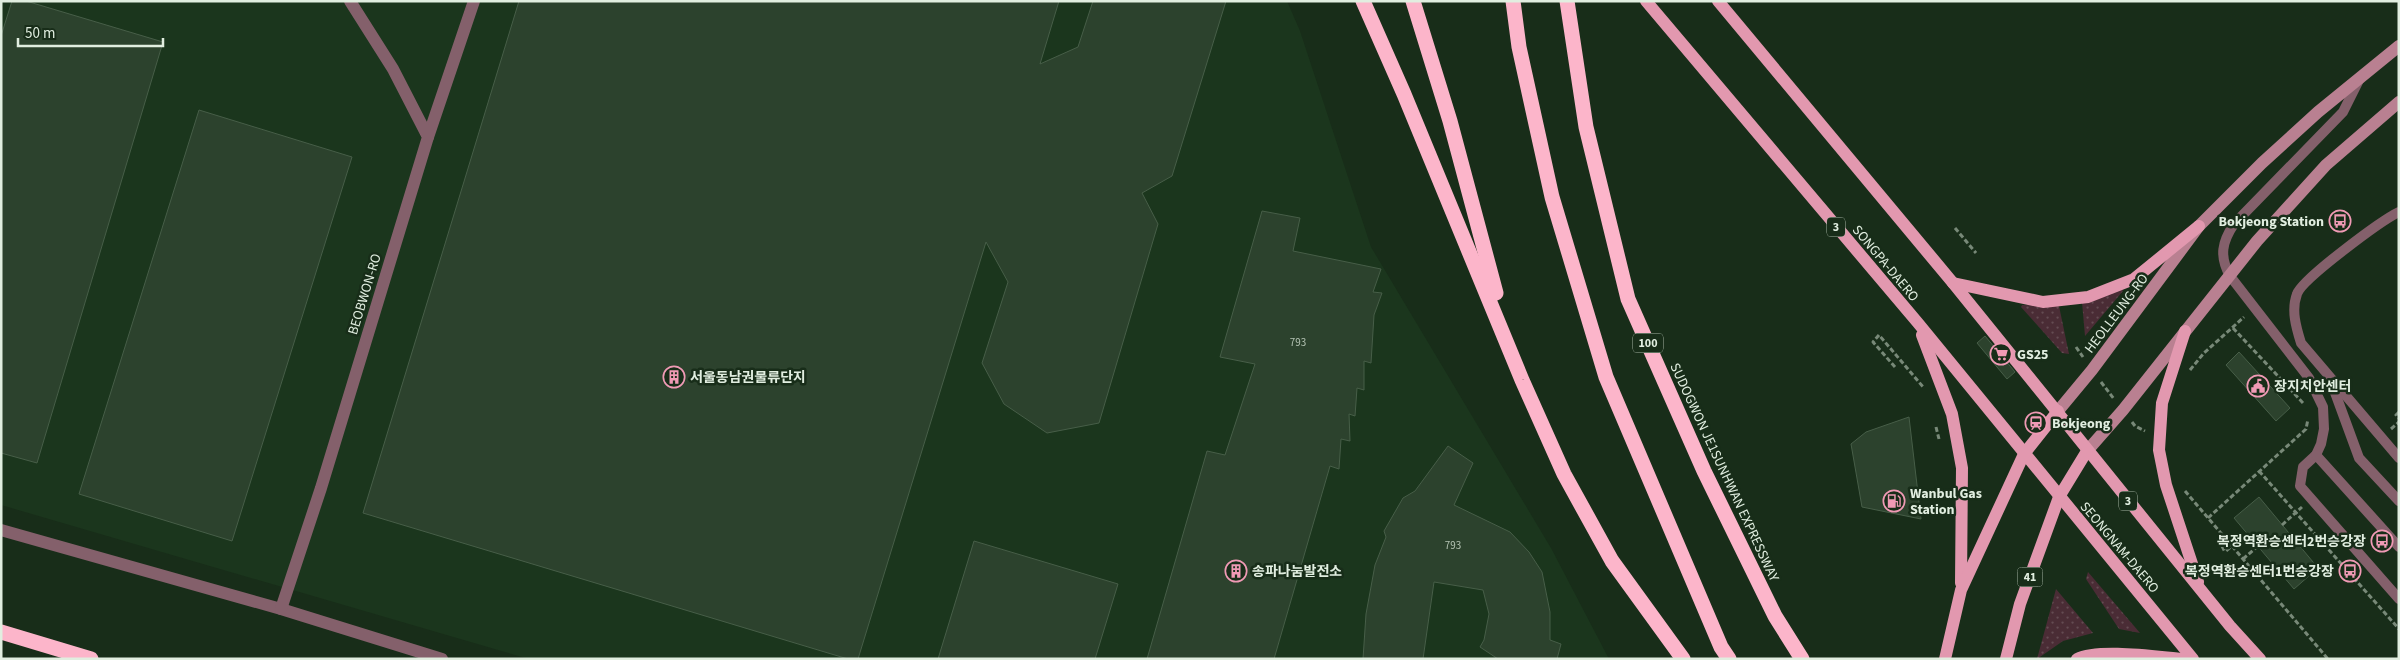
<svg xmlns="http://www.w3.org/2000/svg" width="2400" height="660" font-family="'Source Sans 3','Noto Sans KR',sans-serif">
  <defs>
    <pattern id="green-dots" width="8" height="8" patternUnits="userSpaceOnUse" patternTransform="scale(1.25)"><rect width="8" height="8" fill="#4a2c35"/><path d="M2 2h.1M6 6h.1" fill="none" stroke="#644b52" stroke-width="1.8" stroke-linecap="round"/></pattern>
  </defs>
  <rect width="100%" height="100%" fill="#182d19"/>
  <!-- built -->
  <polygon fill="#1b361d" points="1,1 1287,1 1300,31 1371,247 1551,548 1609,659 529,659 1,505"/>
  <!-- green -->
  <g fill="url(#green-dots)">
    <polygon points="2122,289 2123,291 2085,336 2082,302"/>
    <polygon points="2022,305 2059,306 2069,354 2062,353 2021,307"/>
    <polygon points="2088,572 2140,633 2119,629 2086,579"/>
    <polygon points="2056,589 2093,633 2063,641 2037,659"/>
  </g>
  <!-- building -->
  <g fill="#2c422d" stroke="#475e48">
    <polygon points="12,1 26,1 163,42 37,463 1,453 1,36"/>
    <polygon points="519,1 1059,1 1040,64 1078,47 1093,1 1226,1 1172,176 1142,193 1158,224 1099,423 1047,433 1004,404 982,363 1008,282 986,242 858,659 848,659 363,513"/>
    <polygon points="199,110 352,157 232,541 79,494"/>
    <polygon points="1262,211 1300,218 1293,251 1381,269 1373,292 1382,293 1374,315 1371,363 1364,361 1364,390 1357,388 1355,416 1349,414 1350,441 1341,439 1339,469 1330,466 1274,659 1147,659 1207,451 1225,455 1255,364 1220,357"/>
    <polygon points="1985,336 2015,372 2007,379 1977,343"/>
    <polygon points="2239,352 2290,408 2276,421 2226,365"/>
    <polygon points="1909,417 1921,519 1862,507 1851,444 1866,432"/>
    <polygon points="1448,446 1473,463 1454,505 1510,532 1529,552 1542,572 1550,612 1550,640 1561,644 1557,659 1498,659 1480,647 1484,640 1489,614 1483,590 1434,582 1423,659 1363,659 1366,614 1375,565 1386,537 1384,531 1403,498 1415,491"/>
    <polygon points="2259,497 2318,568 2294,589 2234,518"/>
    <polygon points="974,541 1118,584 1095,659 938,659"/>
  </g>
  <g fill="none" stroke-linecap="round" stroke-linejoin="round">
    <!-- path -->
    <g stroke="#788978" stroke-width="3" stroke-dasharray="5 2.5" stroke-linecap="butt">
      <polyline points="1955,228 1976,253"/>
      <polyline points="2233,328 2304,404"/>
      <polyline points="2076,347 2083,357"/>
      <polyline points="1895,367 1873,342 1879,335 1924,388"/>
      <polyline points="2190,370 2204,353 2244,317"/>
      <polyline points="2101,382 2114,399"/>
      <polyline points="2399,412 2396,415 2399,418"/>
      <polyline points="2132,422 2135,426 2145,431"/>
      <polyline points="1936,427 1939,439"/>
      <polyline points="2391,429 2399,422"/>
      <polyline points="2259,471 2399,629"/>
      <polyline points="2185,491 2232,546 2225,552"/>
      <polyline points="2208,518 2306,429 2308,419"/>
      <polyline points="2282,525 2302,507"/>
      <polyline points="2222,546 2225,552"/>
      <polyline points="2232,546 2328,659"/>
      <polyline points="2243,559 2258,546"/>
    </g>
    <!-- lane -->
    <g stroke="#84606b" stroke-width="10">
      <path d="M2360,78l-17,34 -109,112c-12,18 -15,32 -4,52l79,102 14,29 1,22 -3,15 -5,11 -13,12 -3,19 99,113"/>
      <path d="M2399,212c-17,8 -97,67 -102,82 -6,16 -1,33 4,49l98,115"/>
      <polyline points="2330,379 2359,458 2399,501"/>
      <polyline points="2316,455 2399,547"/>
    </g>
    <!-- street -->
    <g stroke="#84606b" stroke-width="12">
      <polyline points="428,137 474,1"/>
      <polyline points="1,530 281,609 442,659"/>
      <polyline points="281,609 321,488 428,137 393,69 350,1"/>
    </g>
    <!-- secondary -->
    <g stroke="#b98091" stroke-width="12">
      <polyline points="2058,411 2092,370 2199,226 2262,163 2318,112 2399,46"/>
      <polyline points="2087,451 2123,410 2257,241 2326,165 2399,102"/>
    </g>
    <!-- primary -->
    <g stroke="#e298af" stroke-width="12">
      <polyline points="1646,1 1918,323 2193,659"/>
      <polyline points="1718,1 1953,283 2230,626 2260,659"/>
      <polyline points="1953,283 2043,302 2088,297 2134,279 2199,226"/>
      <polyline points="2185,331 2162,403 2159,450 2166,485 2198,582"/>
      <polyline points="1922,335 1952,414 1962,468 1961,583"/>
      <polyline points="1945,659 1961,590 2024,454 2058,411"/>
      <polyline points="2006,659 2020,604 2059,497 2087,451"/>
      <path d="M2077,659c22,-11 81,-2 107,0"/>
    </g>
    <!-- highway -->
    <g stroke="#fcb5ca" stroke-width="15">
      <polyline points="1363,1 1404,94 1522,380 1564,474 1612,561 1683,659"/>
      <polyline points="1413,1 1450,121 1496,293"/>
      <polyline points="1513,1 1519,47 1552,197 1606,377 1721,647 1729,659"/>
      <polyline points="1567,1 1586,127 1628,299 1704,471 1775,616 1802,659"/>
      <polyline points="1,632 91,659"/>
    </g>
  </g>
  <!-- icons -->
  <defs>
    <g id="bus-ring" transform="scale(1.125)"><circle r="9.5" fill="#182d19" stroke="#f09ab5" stroke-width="1.5"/><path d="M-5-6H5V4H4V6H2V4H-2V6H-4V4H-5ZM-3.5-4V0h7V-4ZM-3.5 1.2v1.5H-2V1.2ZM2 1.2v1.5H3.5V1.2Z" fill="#f09ab5"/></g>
    <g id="supermarket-ring" transform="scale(1.125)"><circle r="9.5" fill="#182d19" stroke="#f09ab5" stroke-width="1.5"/><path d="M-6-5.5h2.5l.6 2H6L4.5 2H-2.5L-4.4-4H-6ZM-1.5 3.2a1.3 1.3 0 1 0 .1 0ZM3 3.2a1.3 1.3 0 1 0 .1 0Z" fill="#f09ab5"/></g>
    <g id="building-ring" transform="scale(1.125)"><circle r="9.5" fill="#182d19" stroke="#f09ab5" stroke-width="1.5"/><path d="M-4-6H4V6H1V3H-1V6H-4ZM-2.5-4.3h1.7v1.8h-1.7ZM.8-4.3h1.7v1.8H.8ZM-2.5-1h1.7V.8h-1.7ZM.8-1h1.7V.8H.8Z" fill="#f09ab5"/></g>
    <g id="civic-ring" transform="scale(1.125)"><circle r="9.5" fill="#182d19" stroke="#f09ab5" stroke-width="1.5"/><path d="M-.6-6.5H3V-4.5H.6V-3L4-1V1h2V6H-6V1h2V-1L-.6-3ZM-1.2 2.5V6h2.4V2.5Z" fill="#f09ab5"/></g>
    <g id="station-ring" transform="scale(1.125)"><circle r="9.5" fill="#182d19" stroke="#f09ab5" stroke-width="1.5"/><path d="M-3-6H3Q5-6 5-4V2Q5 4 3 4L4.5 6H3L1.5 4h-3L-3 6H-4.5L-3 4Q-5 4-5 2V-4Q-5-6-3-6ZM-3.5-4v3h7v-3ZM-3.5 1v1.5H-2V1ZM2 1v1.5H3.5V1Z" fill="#f09ab5"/></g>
    <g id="fuel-ring" transform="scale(1.125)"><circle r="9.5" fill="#182d19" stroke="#f09ab5" stroke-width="1.5"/><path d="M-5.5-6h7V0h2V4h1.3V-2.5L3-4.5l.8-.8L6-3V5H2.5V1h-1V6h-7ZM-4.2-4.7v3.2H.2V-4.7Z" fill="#f09ab5"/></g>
  </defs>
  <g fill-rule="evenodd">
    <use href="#bus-ring" x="2340" y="221"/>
    <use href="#supermarket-ring" x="2001" y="354"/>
    <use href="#building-ring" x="674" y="377"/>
    <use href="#civic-ring" x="2258" y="386"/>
    <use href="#station-ring" x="2036" y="423"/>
    <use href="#fuel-ring" x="1894" y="501"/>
    <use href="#bus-ring" x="2382" y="541"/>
    <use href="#building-ring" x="1236" y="571"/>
    <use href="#bus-ring" x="2350" y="571"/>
  </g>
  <g text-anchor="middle" stroke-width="5" stroke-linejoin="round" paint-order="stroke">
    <!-- number labels -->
    <g font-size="11" fill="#b4c3b3">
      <text x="1298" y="346">793</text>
      <text x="1453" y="549">793</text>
    </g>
    <!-- shield labels -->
    <g fill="#182d19" stroke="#a5b4a4" stroke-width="1">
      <rect x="1827" y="217.5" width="18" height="19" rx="4"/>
      <rect x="1633" y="333.5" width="30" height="19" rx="4"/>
      <rect x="2119" y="491.5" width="18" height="19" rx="4"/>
      <rect x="2017.5" y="567.5" width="25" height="19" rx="4"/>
    </g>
    <g font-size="12" font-weight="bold" fill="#e1eee0">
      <text x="1836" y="231">3</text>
      <text x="1648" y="347">100</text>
      <text x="2128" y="505">3</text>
      <text x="2030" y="581">41</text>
    </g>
    <!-- poi labels -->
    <g font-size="14" font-weight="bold" fill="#e1eee0" stroke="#182d19" text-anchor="start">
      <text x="2324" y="226" text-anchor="end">Bokjeong Station</text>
      <text x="2017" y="359">GS25</text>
      <text x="690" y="382">서울동남권물류단지</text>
      <text x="2274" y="391">장지치안센터</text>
      <text x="2052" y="428">Bokjeong</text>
      <text x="1910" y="498">Wanbul Gas<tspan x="1910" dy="16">Station</tspan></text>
      <text x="2366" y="546" text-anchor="end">복정역환승센터2번승강장</text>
      <text x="1252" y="576">송파나눔발전소</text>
      <text x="2334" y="576" text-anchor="end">복정역환승센터1번승강장</text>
    </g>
    <!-- street labels -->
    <g font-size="14" fill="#e1eee0" stroke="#182d19">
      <text transform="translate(1886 263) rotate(50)" y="5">SONGPA-DAERO</text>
      <text transform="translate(364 294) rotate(-73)" y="5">BEOBWON-RO</text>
      <text transform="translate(2116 313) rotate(-53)" y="5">HEOLLEUNG-RO</text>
      <text transform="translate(1725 472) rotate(65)" y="5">SUDOGWON JE1SUNHWAN EXPRESSWAY</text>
      <text transform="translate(2120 547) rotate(50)" y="5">SEONGNAM-DAERO</text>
    </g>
  </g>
  <!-- border -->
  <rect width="2400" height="660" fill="none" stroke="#e1eee0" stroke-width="5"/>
  <!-- scale -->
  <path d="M18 38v8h145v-8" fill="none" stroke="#e1eee0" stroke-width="2.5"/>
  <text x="25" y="38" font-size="15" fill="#e1eee0" stroke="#182d19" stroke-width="4" paint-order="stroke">50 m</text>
</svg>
